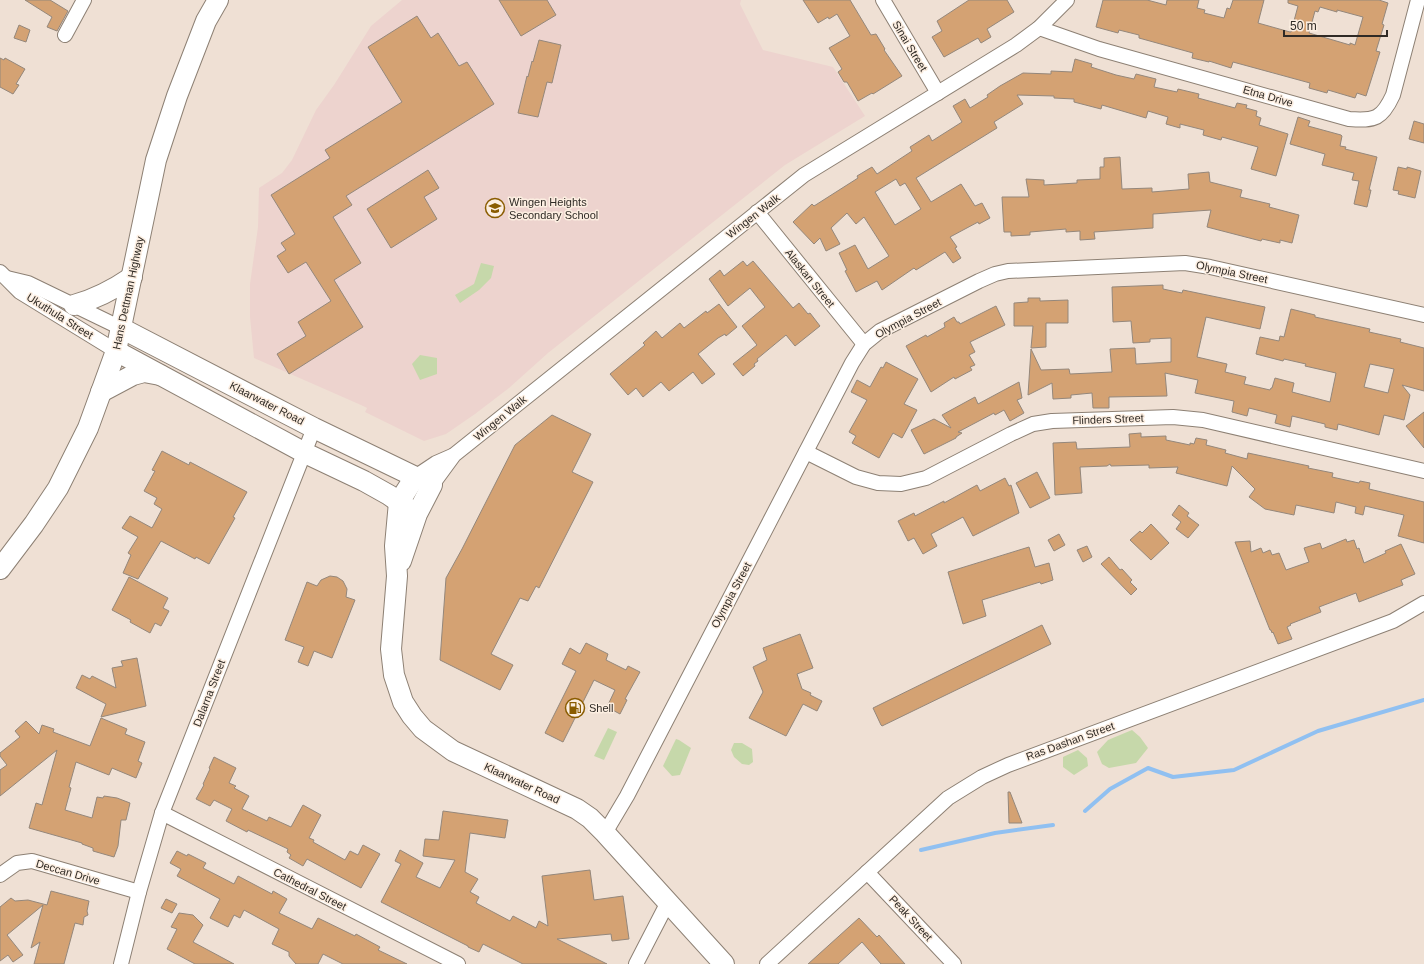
<svg xmlns="http://www.w3.org/2000/svg" width="1424" height="964" font-family="Helvetica,sans-serif">
  <rect width="100%" height="100%" fill="#efe0d4"/>
  <!-- education -->
  <polygon fill="#edd3ce" points="402,0 741,0 740,4 763,50 833,67 865,116 785,165 548,353 509,388 475,414 446,434 424,441 365,412 367,408 361,405 254,358 250,317 250,284 258,227 259,188 282,173 292,160 316,110 334,85 371,26"/>
  <!-- green -->
  <g fill="#c6d8aa">
    <polygon points="481,263 494,266 491,278 479,290 460,303 455,295 474,284"/>
    <polygon points="420,355 437,358 437,374 420,380 412,364"/>
    <polygon points="608,728 617,732 604,760 594,756"/>
    <polygon points="1132,730 1140,737 1148,748 1136,763 1109,768 1102,764 1097,752 1108,740"/>
    <polygon points="676,739 679,740 691,748 680,775 672,776 663,766"/>
    <polygon points="734,743 742,743 752,749 753,762 749,765 742,764 734,757 731,750"/>
    <polygon points="1078,750 1087,758 1088,766 1074,775 1063,767 1063,757"/>
  </g>
  <g fill="none" stroke-linecap="round" stroke-linejoin="round">
    <!-- stream -->
    <g stroke="#90c0f1" stroke-width="4">
      <polyline points="1085,811 1110,789 1148,768 1173,777 1234,770 1318,731 1424,700"/>
      <polyline points="921,850 995,833 1053,825"/>
    </g>
  </g>
  <!-- building -->
  <g fill="#d4a273" stroke="#94877b" fill-rule="evenodd">
    <polygon points="25,0 50,0 68,11 57,31 47,27 52,17"/>
    <polygon points="499,0 547,0 556,15 521,36"/>
    <polygon points="803,0 850,0 871,35 876,34 885,49 884,50 902,76 873,94 872,93 858,101 847,82 844,82 838,72 842,69 829,48 850,36 837,14 829,19 828,17 818,23"/>
    <polygon points="969,0 1007,0 1014,12 987,29 991,37 981,43 978,38 944,57 932,37 942,31 937,21"/>
    <path d="M1103,0h44l19,5 1,-5h32l-2,8 8,2 -1,3 20,5 3,-10 3,1 3,-9h31l-6,23 32,9h1l7,-26 -10,-3v-3h91l9,3 -6,21 2,1 -8,26 4,1 -14,44 -9,-3 -2,5 -27,-8 -1,3 -18,-5 1,-5 -77,-21 -2,6 -22,-7v1l-17,-4 1,-5 -54,-15v-3l-20,-5 -1,3 -22,-6zM1320,7l17,5v-2l26,7 -8,28 -5,-2v2l-41,-12 6,-22 3,1z"/>
    <polygon points="417,16 431,38 438,33 459,66 467,62 494,104 346,196 352,205 333,217 361,263 334,280 363,327 289,374 277,354 306,336 298,322 331,301 306,262 288,273 277,256 286,250 281,243 295,234 271,195 330,158 325,150 402,102 368,47"/>
    <polygon points="19,25 30,30 26,42 14,38"/>
    <polygon points="539,40 561,45 552,83 547,82 538,117 518,113 527,76 528,77 532,61 533,62"/>
    <polygon points="0,58 4,60 5,58 25,69 16,84 19,85 13,94 0,87"/>
    <path d="M1075,59l17,5 -1,3 25,8 18,4 2,-5 20,5 -2,8 23,5 1,-3 21,5 -1,4 37,10 2,-5 10,2 -1,3 11,3 -1,5 5,2 -2,7 29,9 -12,42 -25,-7 7,-22 -36,-10 -1,3 -18,-5 1,-5 -24,-6v4l-14,-4 2,-7 -20,-6 -2,7 -44,-13 -1,4 -27,-7v-3l-20,-1v-2l-37,-1 6,9 -29,18 3,6 -81,50 15,24 30,-18 14,22 7,-3 8,15 -11,6 -1,-2 -28,15 7,10 -2,1 6,10 -8,5 -8,-11 -29,18 -2,-2 -32,22 -5,-9 -21,11 -11,-21 2,-1 -8,-17 16,-8 13,24 21,-13 -25,-39 -8,7 -9,-11 -16,15 9,16 -14,7 -6,-13 -6,6 -21,-22 19,-18 2,2 44,-28 -1,-2 15,-9 5,7 35,-23 -2,-4 19,-12 3,6 30,-19 -9,-16 12,-7 5,9 18,-11 -1,-2 13,-9 23,-13 28,1v-3l21,1zM896,179l4,7 5,-3 16,26 -26,16 -20,-33z"/>
    <polygon points="1298,117 1310,121 1308,126 1341,135 1342,136 1340,146 1346,147 1345,149 1377,157 1369,190 1371,190 1367,207 1354,204 1359,181 1352,180 1354,173 1322,165 1325,154 1290,144"/>
    <polygon points="1414,121 1424,124 1424,143 1409,139"/>
    <polygon points="1120,157 1122,189 1152,188 1152,192 1189,189 1188,174 1209,172 1210,182 1242,190 1240,197 1270,204 1269,207 1299,215 1292,243 1280,240 1280,243 1262,239 1261,241 1207,227 1211,210 1153,214 1153,228 1094,232 1095,239 1080,240 1080,231 1066,232 1066,229 1030,232 1030,235 1011,236 1011,232 1004,232 1002,197 1029,197 1026,179 1044,180 1044,185 1077,183 1077,180 1100,179 1100,167 1104,167 1104,158"/>
    <polygon points="1398,167 1407,169 1407,167 1421,171 1415,198 1398,194 1399,191 1393,190"/>
    <polygon points="428,170 439,188 424,197 437,219 391,248 367,209"/>
    <polygon points="743,261 747,266 753,261 793,308 799,303 808,314 810,313 820,326 795,346 786,335 757,359 758,361 754,364 755,366 743,376 733,364 757,345 742,326 765,307 750,288 728,306 709,279 720,270 724,276"/>
    <path d="M1163,285v4l19,4 1,-3 82,17 -5,22 -54,-12 -9,40 30,7 -2,8 21,5 -2,7 26,6 1,-2h1l3,-10 19,5 -2,9 38,10 6,-29 -31,-7 1,-2 -22,-5 -1,2 -27,-7 4,-17 19,4 1,-5 4,1 7,-28 24,6v2l55,12 -1,3 32,7 -1,3 24,6v43l-22,-6 8,10 -6,25 -20,-5 -5,20 -41,-11 -1,6 -12,-3v-3l-33,-8 -2,11 -15,-4 2,-8 -28,-7 -2,8 -15,-4 2,-11 -39,-8 3,-13 -33,-7 2,23 -58,1v11h-16l-1,-15 -21,2v3l-18,1 -1,-16 -24,12 3,-46 10,21 28,-1 1,5 42,-2 -2,-23 25,-1 1,16 35,-2v-24l-21,1v3l-17,1 -2,-22 -18,1 -1,-35zM1370,364l24,5 -6,24 -24,-6z"/>
    <polygon points="1028,298 1040,298 1040,301 1068,300 1068,323 1046,323 1046,347 1031,348 1033,326 1014,326 1014,303 1028,302"/>
    <polygon points="719,304 737,327 726,336 725,334 718,338 698,354 715,374 702,384 693,372 669,391 661,382 643,397 636,388 628,395 610,374 645,345 643,343 656,331 662,338 680,323 684,328 706,311 707,313"/>
    <polygon points="996,306 1005,325 970,342 975,352 969,355 975,365 970,367 972,370 955,379 954,377 931,392 906,346 926,335 927,337 945,327 944,323 954,317 957,322 959,322 960,324"/>
    <polygon points="886,362 918,379 904,404 917,410 902,438 893,433 879,458 852,443 856,436 849,432 867,400 851,392 857,380 870,387 881,367 883,368"/>
    <polygon points="1019,382 1022,398 1017,400 1024,413 1010,421 1004,410 995,415 994,413 958,432 962,433 956,437 956,438 924,454 911,430 934,419 951,428 942,415 975,397 978,404"/>
    <polygon points="1424,412 1424,448 1406,426"/>
    <polygon points="552,415 591,434 572,472 593,482 539,588 536,586 528,601 520,598 491,654 513,665 500,690 440,660 446,578 462,549 515,445"/>
    <polygon points="1141,433 1141,437 1166,436 1166,440 1190,445 1190,443 1194,444 1196,438 1207,440 1206,445 1226,450 1225,453 1247,459 1248,453 1309,466 1308,468 1333,473 1332,477 1359,483 1360,481 1370,483 1369,489 1424,502 1424,543 1398,536 1404,515 1365,506 1363,515 1355,513 1356,507 1336,502 1334,513 1296,505 1294,515 1265,509 1249,497 1255,489 1232,466 1227,486 1176,473 1178,467 1149,468 1149,465 1111,466 1110,464 1107,466 1080,467 1082,493 1055,495 1053,443 1076,442 1077,449 1130,447 1129,434"/>
    <polygon points="162,451 189,465 190,462 247,492 233,517 235,518 209,564 196,557 195,559 161,541 138,579 123,573 131,555 128,553 138,537 122,528 130,516 152,528 162,509 154,504 157,498 144,491 155,471 152,470"/>
    <polygon points="1037,472 1050,498 1030,508 1016,483"/>
    <polygon points="1005,478 1009,486 1011,485 1019,513 973,536 963,517 931,534 937,546 923,554 914,538 908,541 898,521 914,513 915,516 944,501 944,503 977,485 980,491"/>
    <polygon points="1179,505 1189,513 1187,516 1199,525 1188,538 1176,529 1181,522 1172,515"/>
    <polygon points="1151,524 1169,543 1151,560 1130,540 1140,531 1142,533"/>
    <polygon points="1059,534 1065,545 1054,551 1048,540"/>
    <polygon points="1346,539 1347,542 1354,540 1357,549 1359,548 1364,563 1386,553 1385,551 1401,544 1415,574 1401,580 1403,585 1359,602 1356,593 1319,607 1321,612 1290,624 1291,625 1287,627 1292,639 1278,644 1273,632 1272,633 1271,630 1270,630 1235,542 1250,541 1251,552 1261,548 1263,553 1270,550 1272,555 1279,553 1286,570 1309,562 1304,548 1320,543 1322,549"/>
    <polygon points="1087,546 1092,557 1083,562 1077,550"/>
    <polygon points="1029,547 1035,567 1049,563 1053,580 1041,584 1040,582 982,600 986,616 963,624 948,572"/>
    <polygon points="1109,557 1120,570 1122,569 1132,580 1130,582 1137,589 1131,595 1101,564"/>
    <polygon points="330,576 337,577 343,581 347,589 346,597 355,600 332,658 314,651 308,666 298,662 304,647 285,640 307,582 317,586 321,580"/>
    <polygon points="129,577 168,598 163,608 169,611 161,626 155,623 150,633 130,622 131,620 112,610"/>
    <polygon points="1042,625 1051,644 882,726 881,725 873,708"/>
    <polygon points="800,634 813,668 797,674 802,689 811,693 810,695 822,701 817,711 803,704 786,736 749,718 763,692 753,667 767,660 763,648"/>
    <polygon points="586,643 608,654 606,660 626,670 628,666 640,672 625,699 627,700 620,714 607,707 615,690 594,680 563,742 545,733 576,671 562,664 570,648 580,654"/>
    <polygon points="137,658 146,706 101,717 106,704 76,688 82,675 90,679 92,676 116,688 112,668 123,666 121,661"/>
    <polygon points="101,718 127,729 125,734 145,742 138,761 142,763 136,778 112,768 109,775 76,762 69,787 71,788 65,810 92,818 97,797 103,798 104,796 117,798 130,803 126,820 121,820 118,846 114,857 93,851 93,848 82,844 82,843 29,828 36,803 42,805 57,750 0,796 0,770 7,765 0,756 0,753 20,737 15,731 26,721 39,734 42,725 54,729 53,732 90,746"/>
    <polygon points="214,757 236,768 229,783 236,786 234,788 249,796 242,809 267,821 269,817 291,827 303,805 321,815 309,838 314,840 313,842 345,860 350,851 358,855 363,845 380,854 361,888 307,859 303,866 289,858 291,855 287,852 288,849 248,830 247,832 226,821 232,809 214,800 210,806 196,799 204,785 203,784 210,769 209,768"/>
    <polygon points="1008,792 1010,792 1022,823 1009,823"/>
    <polygon points="443,811 508,820 505,838 470,833 465,872 478,879 470,892 479,897 476,903 510,921 513,916 536,928 539,921 548,926 542,876 590,870 594,900 623,896 629,939 612,941 611,934 557,939 607,964 523,964 483,944 479,952 468,947 468,946 381,902 401,864 395,861 400,850 423,863 416,877 440,888 455,860 423,856 425,839 439,840"/>
    <polygon points="177,851 187,856 188,854 206,863 203,868 234,884 238,876 272,894 273,891 287,899 279,913 312,929 318,918 355,936 356,934 380,947 378,950 407,964 343,964 323,954 318,964 296,964 289,956 289,952 272,944 279,929 244,910 240,918 234,915 228,927 210,918 220,899 177,876 181,869 170,863"/>
    <polygon points="51,891 89,901 87,911 88,915 84,917 83,925 75,923 64,964 34,964 40,942 31,948 43,905 7,935 23,955 13,962 8,955 0,961 0,907 11,898 15,901 28,900 47,905"/>
    <polygon points="166,899 177,904 172,913 161,908"/>
    <polygon points="179,913 193,915 203,925 193,942 234,964 195,964 167,949 177,929 171,927"/>
    <polygon points="859,918 877,937 879,935 905,964 881,964 862,942 838,964 808,964"/>
  </g>
  <g fill="none" stroke-linecap="round" stroke-linejoin="round">
    <!-- street casing -->
    <g stroke="#8d8074" stroke-width="16">
      <g id="street">
        <polyline points="883,0 938,93"/>
        <path d="M1039,28l60,21 250,70c26,2 33,0 44,-24l25,-95"/>
        <polyline points="65,35 84,0"/>
        <polyline points="757,212 864,344"/>
        <polyline points="0,272 20,292 116,351"/>
        <polyline points="7,278 28,283 121,328"/>
        <polyline points="806,452 856,477 878,483 901,484 926,478 1011,434 1033,424 1052,421 1173,417 1203,420 1424,471"/>
        <polyline points="415,477 436,463 452,456"/>
        <polyline points="432,485 454,455 804,175 1016,45 1039,28 1067,0"/>
        <polyline points="162,813 458,964"/>
        <polyline points="605,833 627,796 852,363 864,344 880,331 979,281 995,274 1008,271 1185,263 1210,267 1424,315"/>
        <polyline points="867,872 954,964"/>
        <polyline points="0,875 17,863 32,861 139,892"/>
        <polyline points="121,964 139,892 162,813 314,428"/>
        <polyline points="636,964 668,902"/>
        <polyline points="767,964 948,798 982,777 1008,765 1393,621 1424,603"/>
      </g>
    </g>
    <!-- secondary casing -->
    <g stroke="#8d8074" stroke-width="22">
      <g id="secondary">
        <path d="M74,305c22,-6 39,-15 58,-28"/>
        <polyline points="121,328 314,428 432,485 417,514 401,561"/>
        <polyline points="116,351 305,453 364,481 389,495 409,509"/>
        <polyline points="101,392 133,375 144,372 160,375"/>
        <polyline points="415,477 399,502 395,546 397,576 391,649 394,675 403,702 412,716 423,729 453,751 577,809 590,818 605,833 724,964"/>
        <polyline points="0,569 34,524 58,488 88,428 116,351 156,160 177,96 206,21 218,0"/>
      </g>
    </g>
    <!-- street -->
    <use href="#street" stroke="#fff" stroke-width="14"/>
    <!-- secondary -->
    <use href="#secondary" stroke="#fff" stroke-width="20"/>
  </g>
  <!-- icons -->
  <defs>
    <g id="school-ring" transform="scale(1)"><circle r="9.5" fill="#fceee1" stroke="#8a5c00" stroke-width="1.5"/><path d="M0-5L7-2L0 1L-7-2ZM-4 1L0 2.5L4 1V4Q0 6-4 4Z" fill="#8a5c00"/></g>
    <g id="fuel-ring" transform="scale(1)"><circle r="9.5" fill="#fceee1" stroke="#8a5c00" stroke-width="1.5"/><path d="M-5.5-6h7V0h2V4h1.3V-2.5L3-4.5l.8-.8L6-3V5H2.5V1h-1V6h-7ZM-4.2-4.7v3.2H.2V-4.7Z" fill="#8a5c00"/></g>
  </defs>
  <g fill-rule="evenodd">
    <use href="#school-ring" x="495" y="208"/>
    <use href="#fuel-ring" x="575" y="708"/>
  </g>
  <g text-anchor="middle" stroke-width="3" stroke-linejoin="round" paint-order="stroke">
    <!-- street labels -->
    <g font-size="11" fill="#2f2a25" stroke="#fceee1">
      <text transform="translate(910 46) rotate(59)" y="4">Sinai Street</text>
      <text transform="translate(1268 96) rotate(16)" y="4">Etna Drive</text>
      <text transform="translate(753 216) rotate(-38)" y="4">Wingen Walk</text>
      <text transform="translate(1232 272) rotate(12)" y="4">Olympia Street</text>
      <text transform="translate(810 278) rotate(51)" y="4">Alaskan Street</text>
      <text transform="translate(128 293) rotate(-78)" y="4">Hans Dettman Highway</text>
      <text transform="translate(60 316) rotate(32)" y="4">Ukuthula Street</text>
      <text transform="translate(908 318) rotate(-28)" y="4">Olympia Street</text>
      <text transform="translate(267 403) rotate(27)" y="4">Klaarwater Road</text>
      <text transform="translate(500 418) rotate(-39)" y="4">Wingen Walk</text>
      <text transform="translate(1108 419) rotate(-2)" y="4">Flinders Street</text>
      <text transform="translate(731 595) rotate(-62)" y="4">Olympia Street</text>
      <text transform="translate(209 693) rotate(-69)" y="4">Dalarna Street</text>
      <text transform="translate(1070 741) rotate(-20)" y="4">Ras Dashan Street</text>
      <text transform="translate(522 783) rotate(25)" y="4">Klaarwater Road</text>
      <text transform="translate(68 872) rotate(16)" y="4">Deccan Drive</text>
      <text transform="translate(310 889) rotate(27)" y="4">Cathedral Street</text>
      <text transform="translate(911 918) rotate(47)" y="4">Peak Street</text>
    </g>
    <!-- poi labels -->
    <g font-size="11" fill="#2f2a25" stroke="#fceee1" text-anchor="start">
      <text x="509" y="206">Wingen Heights<tspan x="509" dy="13">Secondary School</tspan></text>
      <text x="589" y="712">Shell</text>
    </g>
  </g>
  <!-- scale -->
  <path d="M1284 30v6h103v-6" fill="none" stroke="#2f2a25" stroke-width="2"/>
  <text x="1290" y="30" font-size="12" fill="#2f2a25" stroke="#fceee1" stroke-width="3" paint-order="stroke">50 m</text>
</svg>
